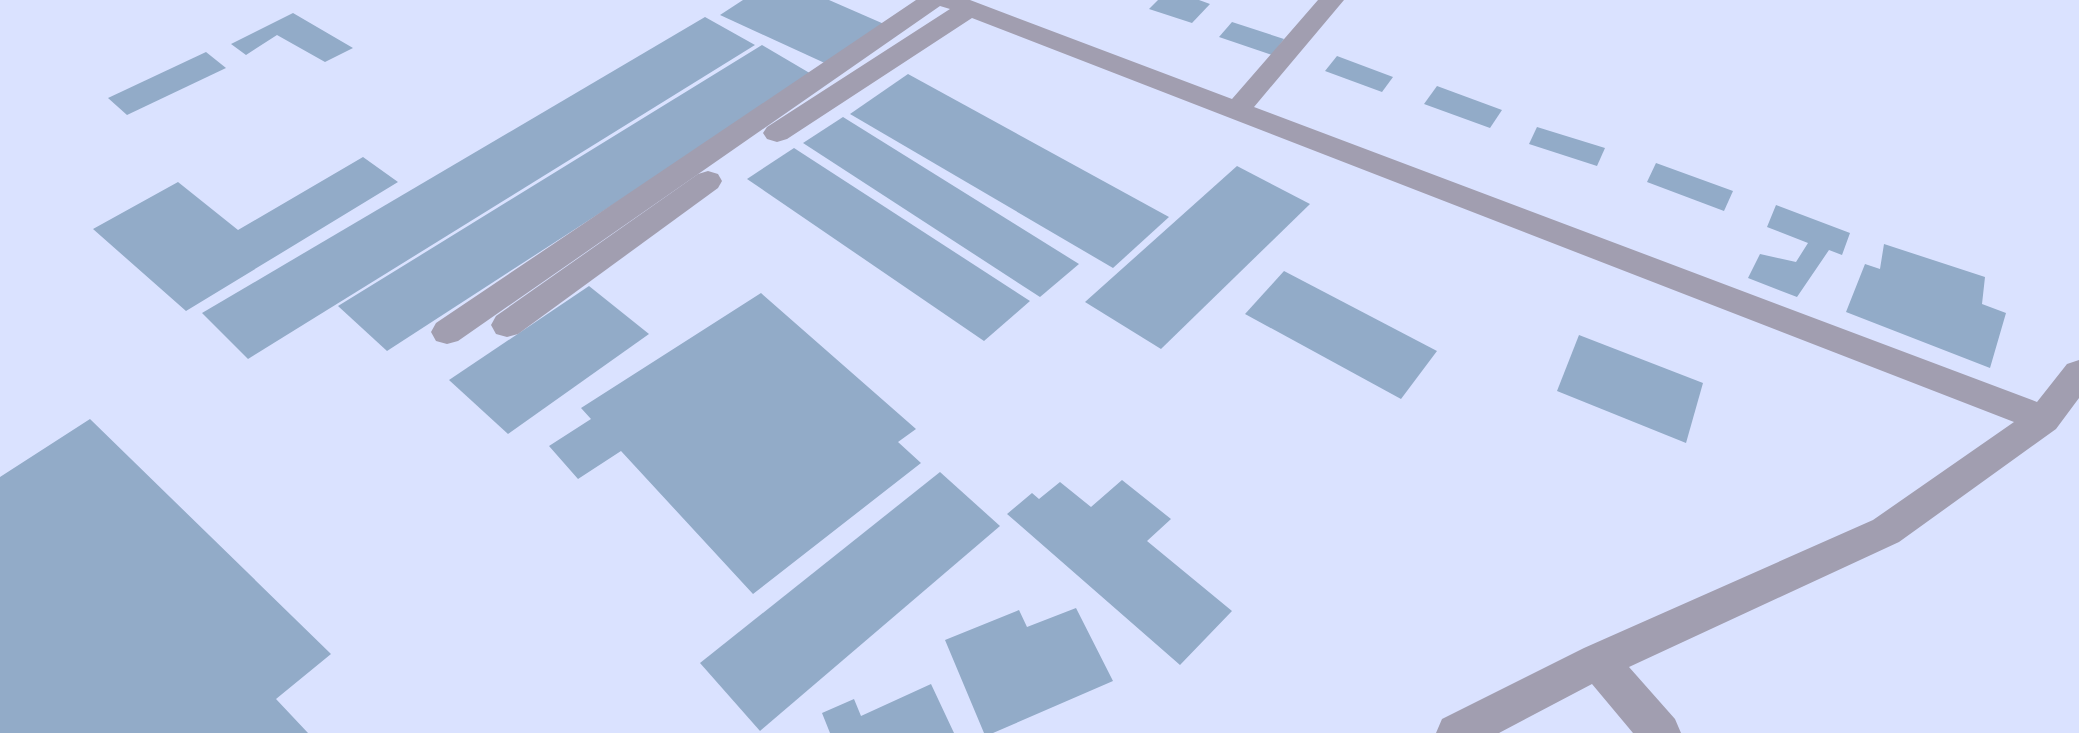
<svg xmlns="http://www.w3.org/2000/svg" width="2079" height="733" font-family="Arial,sans-serif">
  <rect width="100%" height="100%" fill="#dae2ff"/>
  <!-- building -->
  <g fill="#92abc8">
    <polygon points="743,0 829,0 884,24 829,65 720,15"/>
    <polygon points="1158,0 1199,0 1210,4 1192,23 1149,9"/>
    <polygon points="293,13 353,48 325,62 277,35 246,55 231,44"/>
    <polygon points="705,17 755,45 248,359 202,313"/>
    <polygon points="1232,22 1284,39 1272,55 1219,37"/>
    <polygon points="762,45 813,75 387,351 338,306"/>
    <polygon points="206,52 226,68 127,115 108,98"/>
    <polygon points="1337,56 1393,77 1382,92 1325,71"/>
    <polygon points="908,74 1169,217 1113,268 850,114"/>
    <polygon points="1437,86 1502,110 1490,128 1424,104"/>
    <polygon points="843,117 1079,264 1040,297 803,143"/>
    <polygon points="1537,127 1605,148 1597,166 1529,144"/>
    <polygon points="794,148 1030,301 984,341 747,179"/>
    <polygon points="363,157 398,182 186,311 93,229 178,182 238,230"/>
    <polygon points="1656,163 1733,191 1724,211 1647,182"/>
    <polygon points="1237,166 1310,204 1161,349 1085,302"/>
    <polygon points="1776,205 1850,233 1842,255 1829,250 1797,297 1748,278 1760,254 1796,262 1808,243 1767,227"/>
    <polygon points="1884,244 1985,277 1982,304 2006,313 1990,368 1846,312 1865,264 1880,269"/>
    <polygon points="1284,271 1437,351 1401,399 1245,314"/>
    <polygon points="589,286 649,334 508,434 449,380"/>
    <polygon points="761,293 916,429 898,442 921,463 753,594 621,451 578,479 549,446 591,419 581,408"/>
    <polygon points="1579,335 1703,383 1686,443 1557,391"/>
    <polygon points="90,419 331,654 276,699 308,733 0,733 0,477"/>
    <polygon points="940,472 1000,526 760,731 700,663"/>
    <polygon points="1122,480 1171,519 1147,541 1232,611 1180,665 1007,514 1032,493 1039,499 1060,482 1091,507"/>
    <polygon points="1076,608 1113,681 993,733 984,733 945,640 1019,610 1027,627"/>
    <polygon points="931,684 954,733 830,733 822,713 854,699 861,716"/>
  </g>
  <g fill="none" stroke-linecap="round" stroke-linejoin="round">
    <!-- minor -->
    <g fill="#a19eb0" fill-rule="evenodd">
      <polygon points="916,0 970,0 1232,99 1318,0 1344,0 1254,107 2037,402 2067,364 2079,360 2079,398 2056,429 1899,542 1629,667 1675,719 1681,733 1633,733 1592,684 1499,733 1436,733 1442,719 1584,648 1873,520 2014,422 972,18 787,139 777,142 767,139 763,133 767,127 950,9 940,6 458,341 447,344 436,341 431,332 436,323"/>
      <polygon points="708,171 718,174 722,181 718,188 518,334 507,337 496,334 491,325 496,316 698,174"/>
    </g>
  </g>
</svg>
